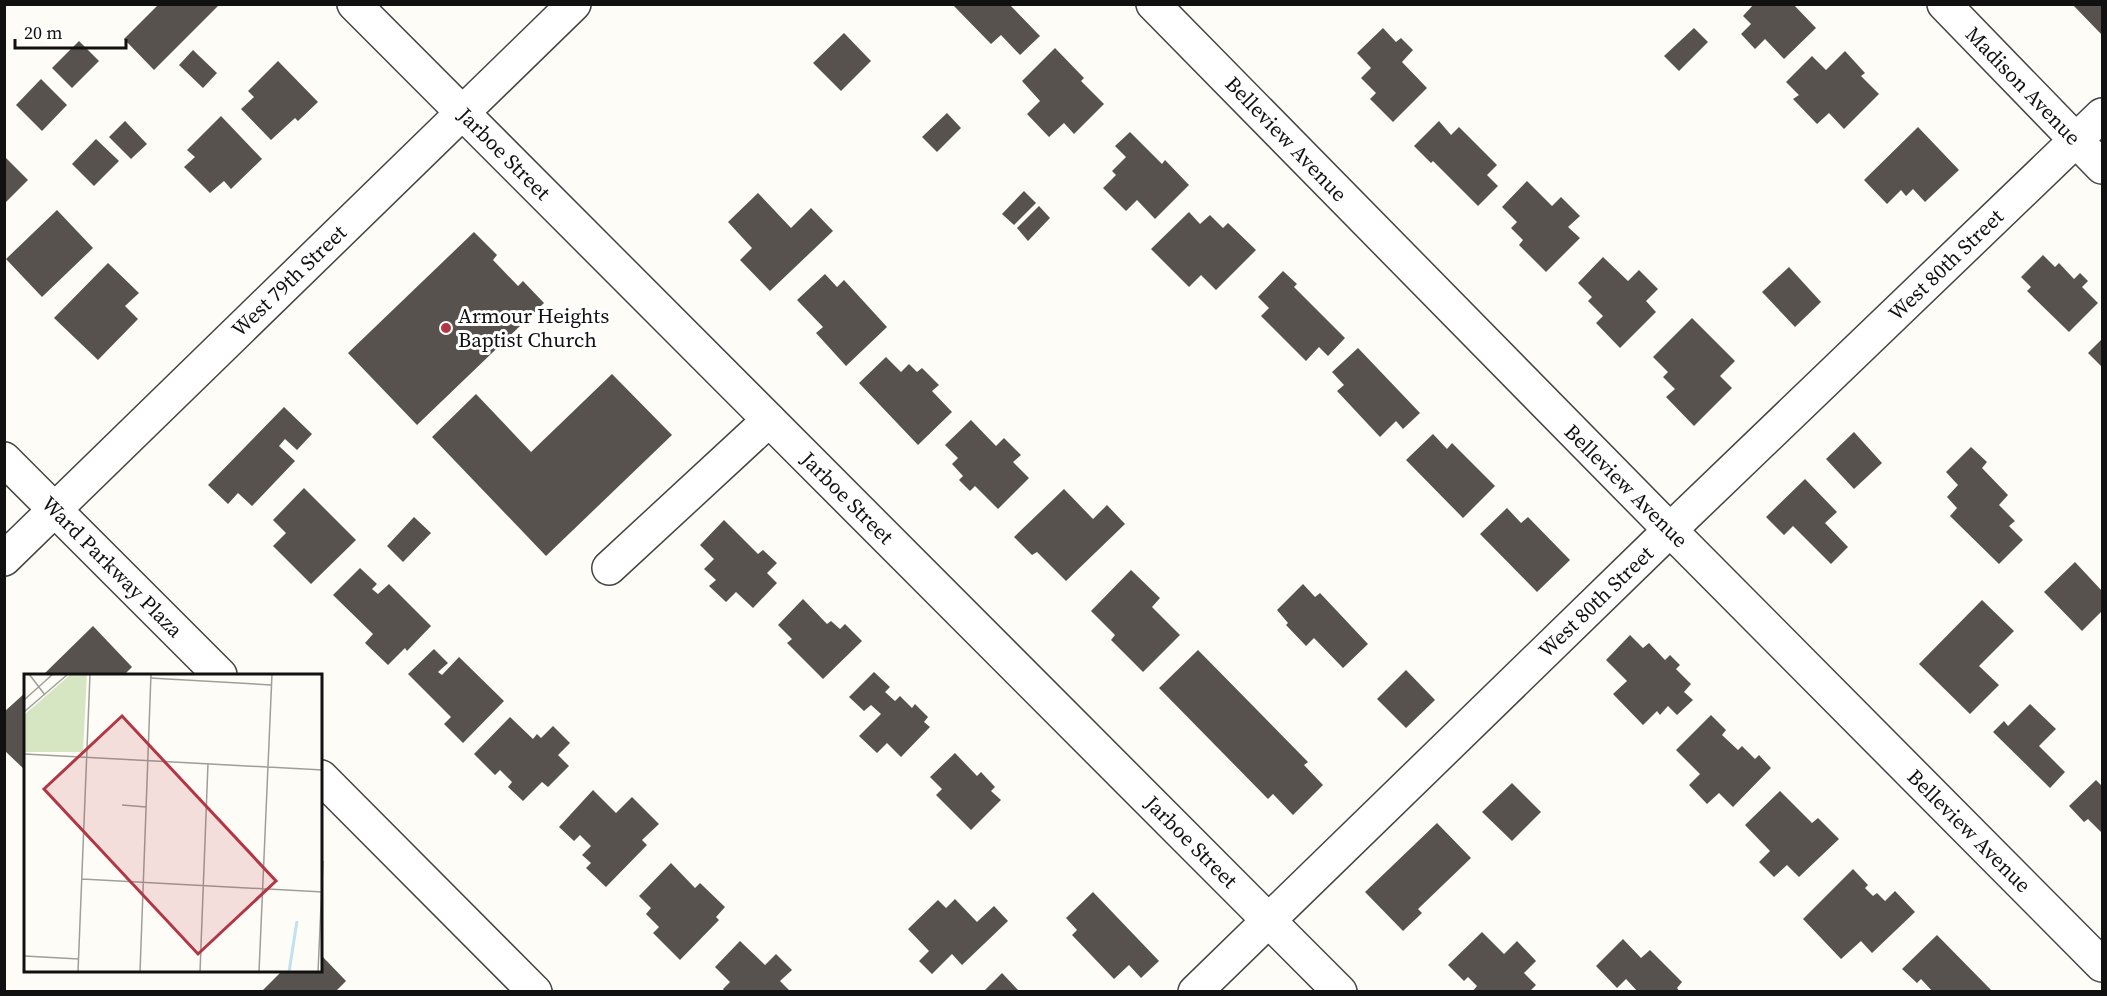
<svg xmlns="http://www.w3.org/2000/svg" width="2107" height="996" font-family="'Source Serif 4',serif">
  <rect width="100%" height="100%" fill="#fefcf6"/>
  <!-- building -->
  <g fill="#58524e">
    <polygon points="159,4 220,4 154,70 124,39"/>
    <polygon points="952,4 1009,4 1040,36 1020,55 1001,35 991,44"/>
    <polygon points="1754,4 1793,4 1816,28 1784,59 1765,39 1755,49 1741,34 1751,24 1743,16"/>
    <polygon points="2072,4 2102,4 2102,35"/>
    <polygon points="1383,28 1396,42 1401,38 1413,50 1402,62 1427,88 1393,122 1370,99 1376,93 1361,78 1371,68 1357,53"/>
    <polygon points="1694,28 1708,42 1679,71 1664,56"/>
    <polygon points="844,33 871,61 841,91 813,63"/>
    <polygon points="79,41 99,61 72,88 52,68"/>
    <polygon points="1055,48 1084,78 1081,81 1104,104 1074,134 1064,123 1049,137 1027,114 1040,101 1022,81"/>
    <polygon points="193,50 217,73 203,88 179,65"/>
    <polygon points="1845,51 1865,73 1861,76 1879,94 1844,129 1829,113 1817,124 1793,99 1799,95 1786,82 1812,56 1826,70"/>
    <polygon points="278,61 318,102 298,121 295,118 271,140 241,109 254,97 248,91"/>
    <polygon points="41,79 67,105 42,131 16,105"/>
    <polygon points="947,113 961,128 937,152 922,137"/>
    <polygon points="221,116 262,159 231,189 224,181 210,193 184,167 195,157 187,150"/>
    <polygon points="125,121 147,144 131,159 109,137"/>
    <polygon points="1439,121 1451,135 1459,127 1497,165 1487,175 1498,186 1478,206 1433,161 1431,163 1414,146"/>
    <polygon points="1918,127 1959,170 1925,202 1913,189 1906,196 1901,190 1887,204 1864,180"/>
    <polygon points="1130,132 1162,164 1165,160 1189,185 1155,219 1137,200 1126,211 1103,188 1116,175 1112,171 1126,157 1115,146"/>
    <polygon points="96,139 119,161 94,186 72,164"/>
    <polygon points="4,156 28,180 4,204"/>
    <polygon points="1527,181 1552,206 1561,197 1580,216 1568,227 1580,238 1546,272 1519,245 1523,240 1511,228 1517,222 1502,207"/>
    <polygon points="1024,191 1036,203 1014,225 1002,214"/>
    <polygon points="758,193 791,228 811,208 833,231 770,291 740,260 752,248 728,222"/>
    <polygon points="1039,206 1050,218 1028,241 1017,228"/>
    <polygon points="57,210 93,248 42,297 6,259"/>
    <polygon points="1189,212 1200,224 1210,215 1223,228 1228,223 1256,250 1216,290 1201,275 1189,287 1151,249"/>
    <polygon points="474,232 497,255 493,260 518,286 523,281 544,303 417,425 348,353"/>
    <polygon points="2043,255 2055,267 2059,263 2074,279 2080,273 2088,281 2082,287 2098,303 2069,332 2027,291 2031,287 2021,277"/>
    <polygon points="1603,257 1628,281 1639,270 1658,289 1646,301 1656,312 1620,348 1596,323 1603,316 1588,301 1592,297 1578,283"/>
    <polygon points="108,263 139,293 125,306 138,319 98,360 54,318"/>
    <polygon points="1789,267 1821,302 1795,327 1762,292"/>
    <polygon points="1283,271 1297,284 1294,287 1345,338 1328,356 1319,347 1306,361 1261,316 1269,308 1258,297"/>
    <polygon points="825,274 837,287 844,280 887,327 846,366 816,333 823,327 797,300"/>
    <polygon points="1692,318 1735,361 1720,376 1732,388 1694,426 1666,397 1675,389 1663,377 1668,372 1653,357"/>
    <polygon points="2102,339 2102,367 2088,353"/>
    <polygon points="1358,348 1420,413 1403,429 1396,421 1380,437 1337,391 1344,385 1332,372"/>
    <polygon points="886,357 901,372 909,364 917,372 922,368 939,385 932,391 952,412 918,445 859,383"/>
    <polygon points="612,374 672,435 546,556 432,437 476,394 531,452"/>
    <polygon points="284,407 312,434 297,450 285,439 279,446 295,461 252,506 238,493 228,504 208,485"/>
    <polygon points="971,420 996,446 1004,438 1021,455 1013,462 1029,478 998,509 975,486 970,491 959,480 963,476 952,464 958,458 945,445"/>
    <polygon points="1854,432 1882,463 1854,489 1826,459"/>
    <polygon points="1433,434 1447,449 1452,443 1495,486 1463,518 1406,460"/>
    <polygon points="1971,447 1987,462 1982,468 2008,495 1999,505 2015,521 2009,526 2023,540 1999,564 1950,516 1957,508 1947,497 1958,485 1946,472"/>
    <polygon points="1805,479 1837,512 1825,523 1848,547 1831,564 1793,526 1784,535 1766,517"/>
    <polygon points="304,488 356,540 311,584 273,546 286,533 273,520"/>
    <polygon points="1064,489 1093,519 1107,505 1125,524 1066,581 1037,552 1032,555 1014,537"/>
    <polygon points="1507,508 1521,523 1528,517 1570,560 1537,592 1480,534"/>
    <polygon points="414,517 431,533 403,562 387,546"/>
    <polygon points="724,520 758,554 763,550 777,563 767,573 777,583 753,608 736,592 726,602 709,586 716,580 704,569 714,559 700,545"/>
    <polygon points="2075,562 2102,591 2102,611 2082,631 2044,592"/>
    <polygon points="360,568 377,584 372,589 378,594 389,584 431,626 407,651 405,648 388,665 365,643 373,634 333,595"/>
    <polygon points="1131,570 1160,598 1152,607 1180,635 1143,672 1111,640 1115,635 1091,611"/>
    <polygon points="1303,584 1315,597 1320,593 1368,644 1343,668 1314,638 1306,646 1286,625 1288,623 1277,610"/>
    <polygon points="803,599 827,624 831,621 840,629 845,624 862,641 823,679 787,643 792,639 778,625"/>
    <polygon points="1982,600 2014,631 1979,666 1999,685 1970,714 1919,664"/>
    <polygon points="93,626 132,667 124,675 43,675"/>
    <polygon points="1630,635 1643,648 1649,643 1665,660 1670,655 1680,665 1676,669 1691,684 1684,692 1693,700 1677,715 1668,706 1660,715 1657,711 1643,725 1613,694 1627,681 1606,660"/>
    <polygon points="434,649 448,663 438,672 442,675 459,657 504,701 463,743 444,724 451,717 408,674"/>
    <polygon points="1198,650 1308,762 1304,765 1323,785 1293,815 1273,794 1268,799 1159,688"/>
    <polygon points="1406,670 1435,700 1406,728 1377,699"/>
    <polygon points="874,672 890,687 885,692 895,701 900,696 912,708 915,704 928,717 924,722 930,727 901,757 887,743 877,753 859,736 881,714 871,705 864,711 849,697"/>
    <polygon points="26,692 26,771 4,750 4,712"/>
    <polygon points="2030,704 2056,729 2039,746 2065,772 2050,788 1993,732 2004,721 2008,726"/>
    <polygon points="1711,715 1726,730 1722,735 1738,750 1742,746 1755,759 1759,755 1771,768 1733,807 1719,793 1707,804 1689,785 1700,774 1676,750"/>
    <polygon points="510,717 533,739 537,734 541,738 553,726 570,743 558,755 569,766 548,787 542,782 523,801 508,787 512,782 500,770 495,775 474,754"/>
    <polygon points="955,753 977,776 981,772 995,787 991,791 1001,800 971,830 936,795 942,789 930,777"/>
    <polygon points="2096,780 2102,786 2102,833 2088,819 2084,822 2069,806"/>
    <polygon points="1512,783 1541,812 1512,841 1482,812"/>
    <polygon points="593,790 616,813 632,797 659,824 642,840 647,845 606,887 586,868 591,863 582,855 591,846 580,835 574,841 559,827"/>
    <polygon points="1780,791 1812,823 1818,818 1839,839 1799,877 1787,865 1774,877 1759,862 1770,851 1745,825"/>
    <polygon points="1437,823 1471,858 1418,909 1422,913 1403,931 1365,892"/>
    <polygon points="671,863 695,888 700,883 725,907 716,917 719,920 680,960 653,933 659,927 646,914 651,908 639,896"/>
    <polygon points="1853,869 1868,885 1865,888 1873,896 1877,893 1885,901 1895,891 1915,912 1872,953 1861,941 1841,959 1803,919"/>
    <polygon points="1093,892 1159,961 1141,978 1129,965 1114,979 1072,935 1077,930 1066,918"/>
    <polygon points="955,899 977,922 994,906 1008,921 962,965 952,954 932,974 919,961 929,951 908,929 938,900 946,908"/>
    <polygon points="1482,932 1504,954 1517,941 1536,961 1524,973 1536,985 1529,992 1472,992 1477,986 1468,977 1464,981 1448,965"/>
    <polygon points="1937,935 1993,992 1933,992 1921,979 1917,983 1902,969"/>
    <polygon points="1623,939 1641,958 1650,950 1682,982 1677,988 1680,992 1638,992 1626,979 1617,988 1596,966"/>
    <polygon points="740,941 765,965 776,954 792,970 780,981 791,992 725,992 723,989 730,982 715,967"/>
    <polygon points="321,955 346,981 335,992 261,992 283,970 321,970"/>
    <polygon points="1002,973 1020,992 983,992"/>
  </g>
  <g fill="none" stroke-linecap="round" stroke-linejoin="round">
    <!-- minor casing -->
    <g stroke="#444" stroke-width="36">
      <g id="minor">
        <polyline points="354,4 1340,992"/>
        <polyline points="1153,4 1670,530 2102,965"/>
        <polyline points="1944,4 2102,167"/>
        <polyline points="4,459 220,675"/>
        <polyline points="4,559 574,4"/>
        <polyline points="609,568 769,420"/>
        <polyline points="321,777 535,992"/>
        <polyline points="1195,992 1670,530 2102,115"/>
      </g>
    </g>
    <!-- minor -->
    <use href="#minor" stroke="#fff" stroke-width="33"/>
  </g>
  <!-- markers -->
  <circle fill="#b23744" stroke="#fff" stroke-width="2" cx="446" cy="328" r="6"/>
  <g text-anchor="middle" stroke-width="6" stroke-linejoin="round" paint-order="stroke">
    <!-- street labels -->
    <g font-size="21" fill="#111" stroke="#fff">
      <text transform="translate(2023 86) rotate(46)" y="7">Madison Avenue</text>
      <text transform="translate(1286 139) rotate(46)" y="7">Belleview Avenue</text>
      <text transform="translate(504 154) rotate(45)" y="7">Jarboe Street</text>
      <text transform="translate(1946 265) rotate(-44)" y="7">West 80th Street</text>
      <text transform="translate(289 281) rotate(-44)" y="7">West 79th Street</text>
      <text transform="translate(1626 486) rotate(45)" y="7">Belleview Avenue</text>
      <text transform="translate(847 498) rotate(45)" y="7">Jarboe Street</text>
      <text transform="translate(112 567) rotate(45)" y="7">Ward Parkway Plaza</text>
      <text transform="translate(1596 602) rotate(-44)" y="7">West 80th Street</text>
      <text transform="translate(1969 831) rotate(45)" y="7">Belleview Avenue</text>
      <text transform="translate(1191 842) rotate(45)" y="7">Jarboe Street</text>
    </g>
    <!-- poi labels -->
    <g font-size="21" fill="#111" stroke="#fff" text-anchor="start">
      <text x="458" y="323">Armour Heights<tspan x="458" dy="24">Baptist Church</tspan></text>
    </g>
  </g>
  <!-- overview -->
  <g transform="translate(24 674)">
    <rect width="298" height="298" fill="#fefcf6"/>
    <path d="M47,0h16l-4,78h-59v-37z" fill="#d6e6c2"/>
    <path fill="none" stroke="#c0e1f0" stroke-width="3" d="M265,298l8,-51"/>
    <path fill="none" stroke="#9f9e9a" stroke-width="1.5" d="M5,0l16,21M126,4l122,7M0,26l29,-26M0,38l44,-38M0,80l299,16M98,131l24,2M58,205l241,13M0,282l55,3M54,298l12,-298M116,298l11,-298M176,298l8,-209M235,298l13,-298M294,298l5,-111"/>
    <path fill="#b23744" fill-opacity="0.15" stroke="#b23744" stroke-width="3" d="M98,42l154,165 -78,73 -154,-165z"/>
    <rect width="298" height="298" fill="none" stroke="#111" stroke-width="3"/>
  </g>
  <!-- border -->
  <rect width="2107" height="996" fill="none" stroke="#111111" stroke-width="12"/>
  <!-- scale -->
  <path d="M15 39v9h111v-9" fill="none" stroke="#111111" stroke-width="3"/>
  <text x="24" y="39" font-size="18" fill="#111111" stroke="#ffffff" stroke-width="4.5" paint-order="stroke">20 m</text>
</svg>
